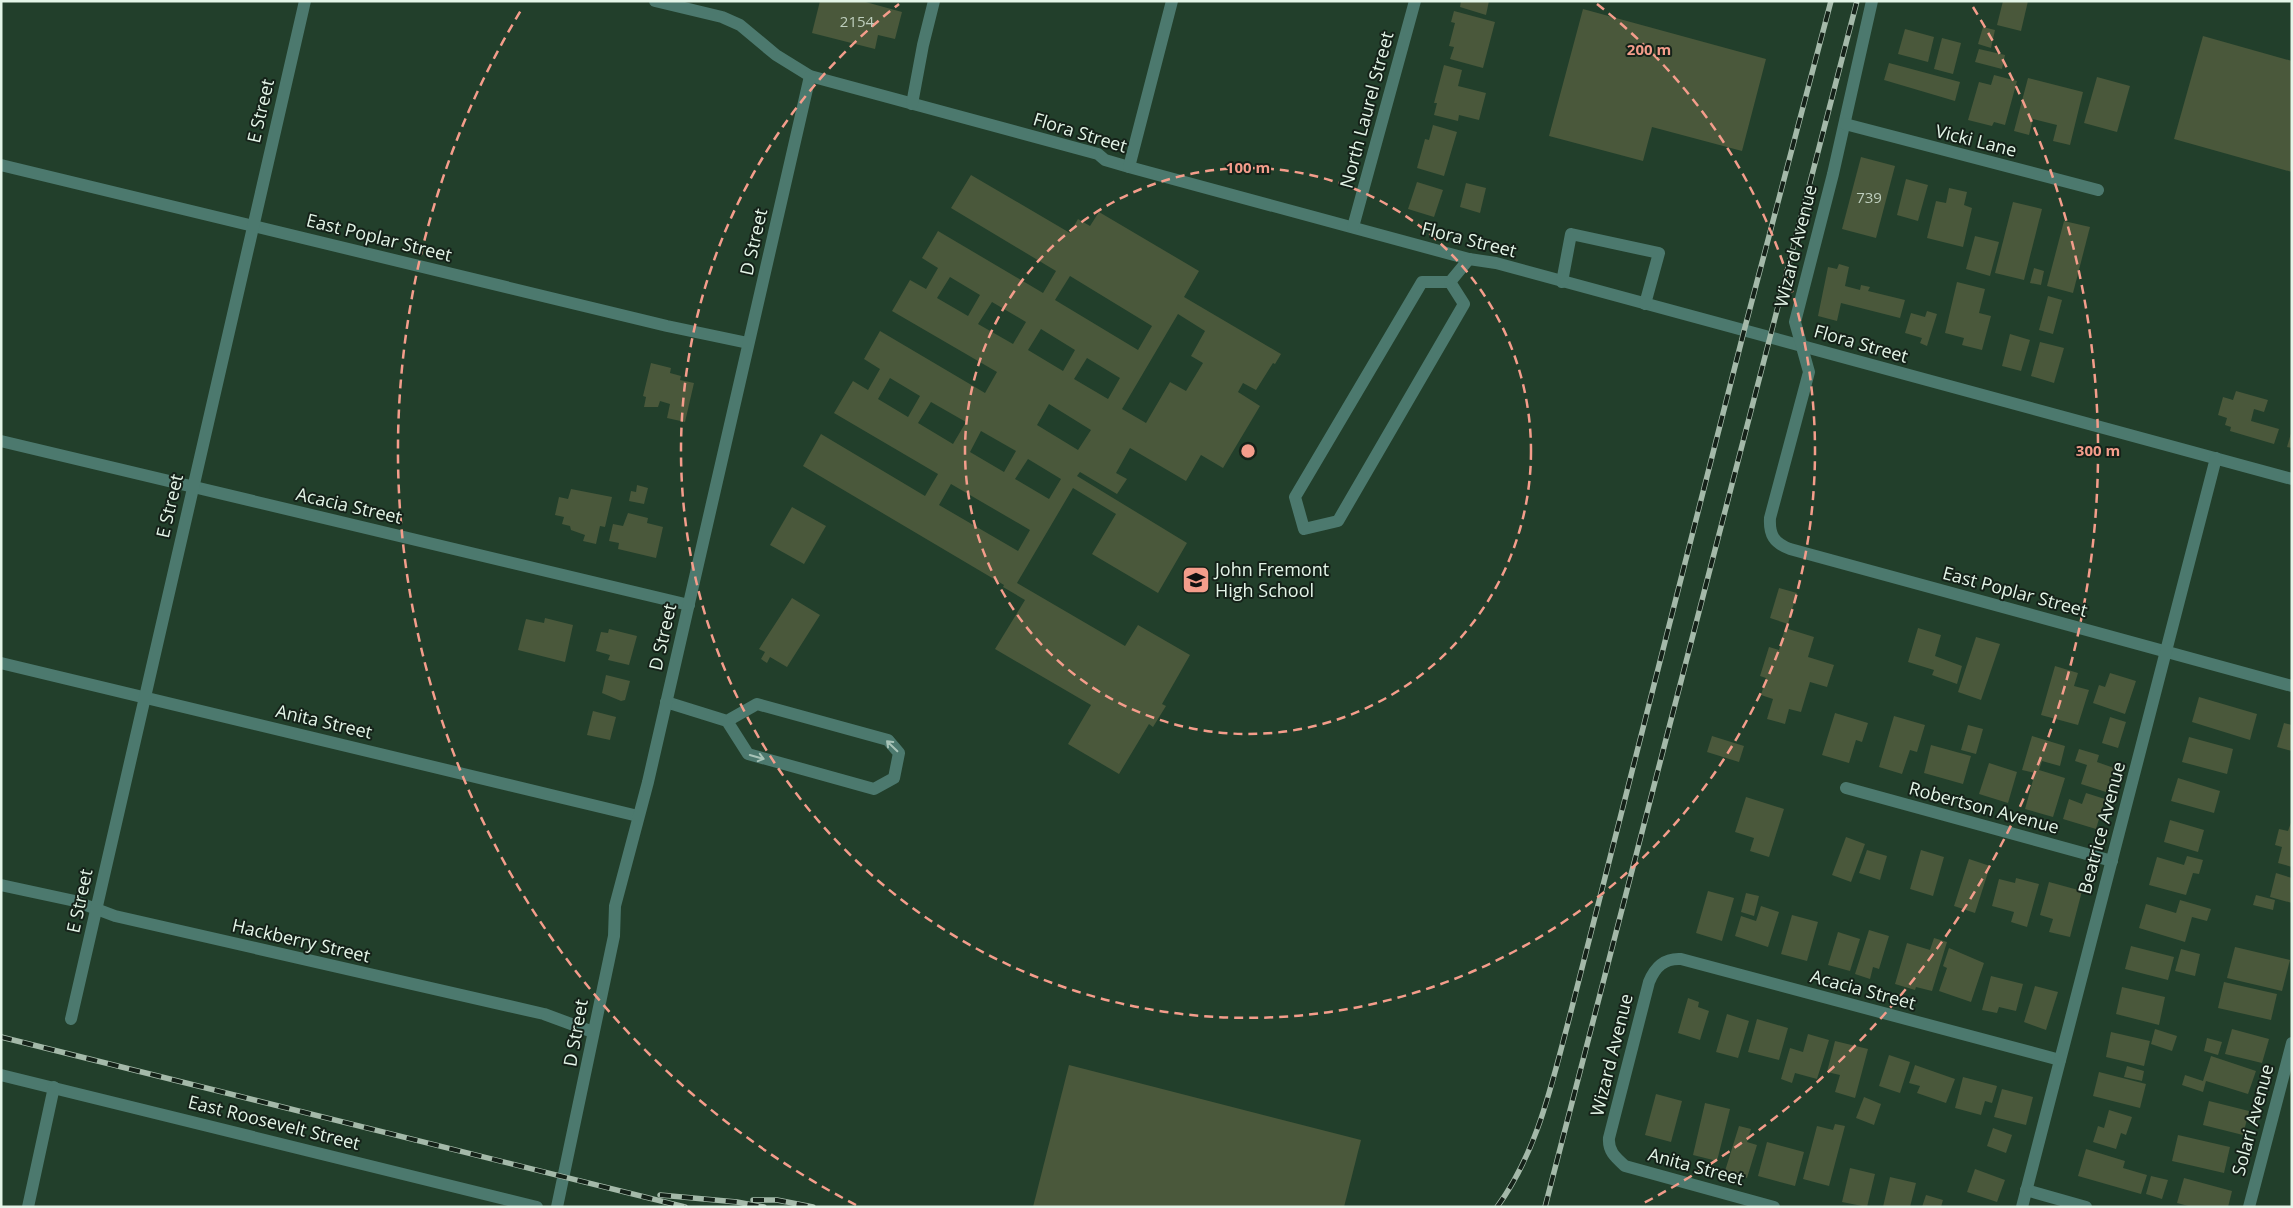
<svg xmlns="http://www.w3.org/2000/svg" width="2293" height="1208" font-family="'Open Sans',sans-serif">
  <rect width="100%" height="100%" fill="#223f2b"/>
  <!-- building -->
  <g fill="#4a583b" fill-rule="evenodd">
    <polygon points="820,1 862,1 902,12 895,39 878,35 875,49 812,33"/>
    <polygon points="1461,1 1489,1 1486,15 1460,7"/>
    <polygon points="2003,1 2028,1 2021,31 1997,25"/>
    <polygon points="1583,9 1766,59 1742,151 1652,127 1643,161 1549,136"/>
    <polygon points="1454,11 1495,22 1483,68 1450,59 1454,47 1449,46 1455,23 1451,22"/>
    <polygon points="1983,27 1995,30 1991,48 1978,44"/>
    <polygon points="1905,29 1934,37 1928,62 1898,54"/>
    <polygon points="2203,36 2292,61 2292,172 2174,139"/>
    <polygon points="1942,38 1961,43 1953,74 1934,69"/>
    <polygon points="1979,49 2005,55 2002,69 1975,62"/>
    <polygon points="1889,63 1960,82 1955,101 1884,80"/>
    <polygon points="1444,65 1462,70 1458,86 1486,93 1479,120 1459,115 1458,121 1434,115 1437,103 1434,103"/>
    <polygon points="1994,75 2017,81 2005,125 1994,122 1992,126 1968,120 1979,82 1991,85"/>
    <polygon points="2097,77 2130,86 2117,132 2084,123"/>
    <polygon points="2028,78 2083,92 2070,145 2053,141 2057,125 2033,119 2029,135 2014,131"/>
    <polygon points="1433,125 1457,132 1444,176 1417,168 1425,139 1429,140"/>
    <polygon points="1861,157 1895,166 1876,238 1842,229"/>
    <path d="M971,175l99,58 8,-14 12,7 9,-14 100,59 -15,26 97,57 -6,10 -2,-1 -17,27 -13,-7 -5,9 22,14 -37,62 -22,-13 -15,26 -56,-33 -14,25 11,6 -10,15 -37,-22 -3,4 110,67 -29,50 -66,-39 24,-40 -43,-26 -56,95 108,63 13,-21 52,30 -28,49 4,2 -13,21 -4,-3 -30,50 -51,-30 23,-39 -96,-56 30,-49 -22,-13 1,-2 -201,-119 18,-32 104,62 13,-22 -104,-61 19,-32 15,9 12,-21 -16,-10 16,-28 105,62 12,-21 -105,-61 18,-31 16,9 12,-21 -16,-10 16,-27 105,62 13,-22 -105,-63zM1070,276l82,50 -14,24 -83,-50zM950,277l30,18 -12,21 -31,-18zM992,302l34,20 -13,22 -35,-20zM1178,314l27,17 -14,25 12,7 -17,28 -16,-9 -24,41 -24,-14zM1041,329l34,21 -12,21 -35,-21zM1087,358l33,20 -12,21 -34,-20zM890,378l30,18 -12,21 -30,-18zM931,402l35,20 -13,22 -35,-21zM1049,404l42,26 -13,20 -41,-25zM981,431l35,20 -12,21 -34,-20zM1028,459l33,20 -12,20 -34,-20zM951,484l79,46 -12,21 -79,-46z"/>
    <polygon points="1906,179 1928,185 1918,221 1897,215"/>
    <polygon points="1417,182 1443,190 1434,217 1408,209"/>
    <polygon points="1466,183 1486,188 1480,213 1460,207"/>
    <polygon points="1949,188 1967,192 1964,205 1972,208 1963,247 1927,238 1936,201 1946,203"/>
    <polygon points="2013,202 2042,209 2024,280 1995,273"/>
    <polygon points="2064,221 2090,227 2073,293 2047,286"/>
    <polygon points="1975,236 1999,242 1990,276 1966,269"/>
    <polygon points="1839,264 1849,267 1845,286 1860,290 1861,285 1870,287 1868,291 1905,300 1900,318 1841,303 1837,321 1818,316 1828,267 1837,269"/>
    <polygon points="2034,268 2044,271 2041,285 2030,283"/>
    <polygon points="1957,282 1985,289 1979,313 1991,316 1982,350 1962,345 1964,338 1945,333"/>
    <polygon points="2048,296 2062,300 2053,334 2039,330"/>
    <polygon points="1927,311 1937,314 1927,346 1920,343 1922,338 1905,333 1911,313 1925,317"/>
    <polygon points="2010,334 2030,340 2021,371 2002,366"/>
    <polygon points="2040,342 2064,348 2054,383 2031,376"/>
    <polygon points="651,363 671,368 670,373 681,376 680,380 694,383 685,422 667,418 670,404 660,401 658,407 644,407 646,397 643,396"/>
    <polygon points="2236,391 2268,400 2264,412 2254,409 2251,421 2279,429 2274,444 2230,431 2231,427 2225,425 2227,418 2218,415 2223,397 2233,400"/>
    <polygon points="2292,430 2292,448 2287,447"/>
    <polygon points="637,485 648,488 644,504 629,501 631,491 636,492"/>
    <polygon points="571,489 612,497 605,527 600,526 596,544 583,541 585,535 571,530 570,526 562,524 564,517 555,515 559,497 568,499"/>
    <polygon points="792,507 826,526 804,564 770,545"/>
    <polygon points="628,513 648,518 647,523 663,527 656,558 618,549 619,543 609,541 613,524 623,526"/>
    <polygon points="1779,588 1797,593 1788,624 1770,618"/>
    <polygon points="792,598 820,615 787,667 770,657 767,663 761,659 765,652 759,649"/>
    <polygon points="545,618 573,625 565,662 518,650 526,619 544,623"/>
    <polygon points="1785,628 1814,637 1808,657 1834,665 1827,687 1810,682 1801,712 1789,709 1785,724 1767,719 1773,699 1761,695 1766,678 1760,676 1769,647 1779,650"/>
    <polygon points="1918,628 1941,635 1935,656 1962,666 1957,684 1932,675 1934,670 1908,662"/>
    <polygon points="609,629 637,636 629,665 608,660 610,655 596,651 601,632 608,633"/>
    <polygon points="1976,637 2000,644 1981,700 1958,692"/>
    <polygon points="2055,666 2078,673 2074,686 2089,690 2078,725 2041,715"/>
    <polygon points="2110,673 2136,681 2125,714 2093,703 2099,685 2105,687"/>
    <polygon points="606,675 630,681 625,700 621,701 602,693"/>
    <polygon points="2199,697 2257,714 2250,740 2192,722"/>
    <polygon points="593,711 616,717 610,740 587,735"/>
    <polygon points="1835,713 1868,723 1862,742 1856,740 1849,763 1822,755"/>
    <polygon points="1894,716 1925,725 1917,752 1910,750 1902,774 1879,767"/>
    <polygon points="2110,717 2126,722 2118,748 2102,743"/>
    <polygon points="2284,723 2292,725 2292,751 2277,747"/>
    <polygon points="1968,725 1983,729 1976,754 1961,750"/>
    <polygon points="1712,736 1744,746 1739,762 1707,752"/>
    <polygon points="2032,736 2065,746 2060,766 2042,761 2039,770 2065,778 2053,817 2025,809 2035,773 2022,770"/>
    <polygon points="2189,737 2233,749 2227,774 2182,762"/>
    <polygon points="1931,745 1971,756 1963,784 1924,773"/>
    <polygon points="2079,749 2099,755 2097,762 2114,768 2106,792 2081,784 2087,765 2075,761"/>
    <polygon points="1989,763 2017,772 2008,803 1979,794"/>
    <polygon points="2178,778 2220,791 2214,813 2171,801"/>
    <polygon points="2086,793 2105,799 2096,829 2063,819 2069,799 2082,804"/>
    <polygon points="1746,797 1784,809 1769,857 1750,851 1754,838 1735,832"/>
    <polygon points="2170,820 2204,830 2198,852 2164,842"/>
    <polygon points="2292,820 2292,867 2278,863 2282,847 2275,845 2279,829 2288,831"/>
    <polygon points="1846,837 1865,844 1851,882 1832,875"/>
    <polygon points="1867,850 1887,856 1880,880 1859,873"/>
    <polygon points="1921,850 1944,857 1933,896 1910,889"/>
    <polygon points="2187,856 2203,860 2199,874 2193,873 2186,895 2149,885 2157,857 2184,865"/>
    <polygon points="1969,859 1990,866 1975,913 1954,906"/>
    <polygon points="2276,873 2292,878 2292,903 2270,897"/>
    <polygon points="2016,878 2039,884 2027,927 2011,922 2014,912 1992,906 1999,879 2015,883"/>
    <polygon points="2049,882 2082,891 2070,937 2049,932 2053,919 2040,915"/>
    <polygon points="1708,891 1734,898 1722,941 1696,933"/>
    <polygon points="1746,893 1759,896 1754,916 1741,912"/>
    <polygon points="2256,895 2275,900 2273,910 2253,905"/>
    <polygon points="2180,900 2211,909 2207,921 2192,917 2185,942 2139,928 2146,904 2176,913"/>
    <polygon points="1761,906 1779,912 1768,947 1735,936 1741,916 1756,921"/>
    <polygon points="1792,915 1818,922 1807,961 1781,954"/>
    <polygon points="1869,930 1889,936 1879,969 1873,967 1870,979 1855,974"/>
    <polygon points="1838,932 1860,939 1850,971 1828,965"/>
    <polygon points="1934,938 1947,942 1932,991 1916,987 1915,990 1895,984 1907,943 1930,950"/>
    <polygon points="2131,946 2174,957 2168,980 2125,969"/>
    <polygon points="2235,947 2290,960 2282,991 2227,978"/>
    <polygon points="1949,948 1984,963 1971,1002 1939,991 1947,968 1943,966"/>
    <polygon points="2181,949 2200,954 2195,976 2175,971"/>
    <polygon points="1991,976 2023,984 2016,1011 1999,1007 1997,1013 1982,1010"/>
    <polygon points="2224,982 2277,994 2271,1020 2218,1008"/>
    <polygon points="2035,986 2058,992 2046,1030 2024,1022"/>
    <polygon points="2122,987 2165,997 2159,1025 2116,1014"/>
    <polygon points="1688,998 1699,1002 1698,1007 1709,1011 1700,1040 1678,1033"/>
    <polygon points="1727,1014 1749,1021 1738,1058 1716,1052"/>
    <polygon points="1757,1019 1788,1028 1779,1060 1748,1052"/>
    <polygon points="2155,1029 2177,1036 2172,1051 2151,1044"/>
    <polygon points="2232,1029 2269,1039 2262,1063 2225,1054"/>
    <polygon points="2111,1032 2150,1041 2144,1066 2106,1057"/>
    <polygon points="1808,1034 1829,1040 1817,1079 1795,1073 1792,1083 1781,1079 1790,1048 1803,1052"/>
    <polygon points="2207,1038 2222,1042 2218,1055 2204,1051"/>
    <polygon points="1835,1041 1868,1049 1855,1098 1835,1092 1840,1075 1827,1072"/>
    <polygon points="1889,1055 1910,1062 1900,1093 1879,1086"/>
    <polygon points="2211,1056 2256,1071 2248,1094 2206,1081 2203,1092 2182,1085 2185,1075 2203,1081"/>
    <polygon points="1069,1065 1361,1140 1344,1207 1033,1207"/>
    <polygon points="1915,1065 1955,1079 1946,1103 1917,1093 1920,1086 1909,1083"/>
    <polygon points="2127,1066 2144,1071 2142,1081 2124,1077"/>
    <polygon points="2099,1072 2146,1084 2140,1108 2093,1096"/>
    <polygon points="1963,1077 1997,1086 1992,1103 1985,1101 1981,1115 1955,1108"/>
    <polygon points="2002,1089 2033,1097 2026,1125 1994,1117"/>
    <polygon points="1656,1094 1682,1101 1671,1142 1645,1135"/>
    <polygon points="1864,1097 1881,1104 1874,1125 1856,1118"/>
    <polygon points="2209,1101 2249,1111 2243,1135 2203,1125"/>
    <polygon points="1705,1103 1730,1109 1717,1161 1693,1155"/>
    <polygon points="2109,1110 2132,1117 2126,1135 2121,1133 2116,1149 2093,1142 2098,1126 2104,1128"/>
    <polygon points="1835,1124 1845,1126 1829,1186 1803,1179 1817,1126 1833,1130"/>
    <polygon points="1739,1126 1751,1129 1747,1142 1757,1145 1747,1178 1725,1171"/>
    <polygon points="1993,1128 2012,1135 2006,1153 1987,1146"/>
    <polygon points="2178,1135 2230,1147 2224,1173 2172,1161"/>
    <polygon points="1767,1142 1804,1152 1795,1186 1758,1176"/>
    <polygon points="2086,1149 2125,1161 2123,1168 2147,1175 2141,1194 2078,1176"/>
    <polygon points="1850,1168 1875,1174 1867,1207 1842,1202"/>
    <polygon points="1975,1169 2005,1180 1997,1202 1967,1192"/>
    <polygon points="2151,1176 2168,1180 2162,1199 2146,1194"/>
    <polygon points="1890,1177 1916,1183 1910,1207 1883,1207"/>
    <polygon points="2184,1178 2232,1191 2228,1207 2192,1207 2177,1203"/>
    <polygon points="1926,1195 1943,1200 1941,1207 1922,1207"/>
  </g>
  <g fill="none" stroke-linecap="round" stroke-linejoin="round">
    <!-- minor -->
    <g stroke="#4c796e" stroke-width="12">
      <polyline points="655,1 722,17 740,25 776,55 810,76 1098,154 1105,160 1129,167 1469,259 1496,263 2292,479"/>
      <path d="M1872,1l-39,173 -38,148 14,50 -39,146c-1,17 4,25 20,31l502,137"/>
      <polyline points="912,104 923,45 934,1"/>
      <polyline points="1845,124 2098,190"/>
      <polyline points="1,165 667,326 748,343"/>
      <polyline points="1129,167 1172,1"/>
      <polyline points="1353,227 1415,1"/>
      <polygon points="1422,282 1450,282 1464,304 1338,521 1304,529 1295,497"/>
      <polyline points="1450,282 1469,259"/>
      <polyline points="1562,282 1571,234 1659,253 1645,304"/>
      <polyline points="1,441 689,605"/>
      <polyline points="1,663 638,816"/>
      <polyline points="666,702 727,721 748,754 874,789 894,778 899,753 888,740 757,704 727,721"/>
      <polyline points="1846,788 2112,861"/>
      <polyline points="1,885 75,901 115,916 544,1014 593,1032"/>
      <polyline points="71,1019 305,1"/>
      <polyline points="1,1075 537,1207"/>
      <polyline points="2026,1190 2086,1207"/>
      <polyline points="28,1207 54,1087"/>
      <polyline points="557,1207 614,936 615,906 648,782 810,76"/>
      <path d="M1774,1207l-149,-41c-10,-9 -17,-15 -16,-28l40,-156c6,-15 15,-24 32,-23l379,101"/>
      <polyline points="2022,1207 2216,458"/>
      <polyline points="2249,1207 2292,1043"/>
    </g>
    <!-- rail casing -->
    <g stroke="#a4b9a9" stroke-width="5.5">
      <g id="rail">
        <polyline points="1,1037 685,1207"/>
        <polyline points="660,1195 737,1202 764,1207"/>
        <polyline points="753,1200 777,1200 813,1207"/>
        <path d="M1497,1207c40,-55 54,-120 71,-184l176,-692 87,-330"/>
        <polyline points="1545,1207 1857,1"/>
      </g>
    </g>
    <!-- rail -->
    <use href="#rail" stroke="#152219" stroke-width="4" stroke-dasharray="11" stroke-linecap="butt"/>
  </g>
  <!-- one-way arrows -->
  <defs><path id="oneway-shaft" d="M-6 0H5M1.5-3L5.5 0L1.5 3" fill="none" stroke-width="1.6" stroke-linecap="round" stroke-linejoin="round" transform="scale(1.25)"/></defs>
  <g stroke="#a7c3b7">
    <use href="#oneway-shaft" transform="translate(892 746) rotate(-136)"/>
    <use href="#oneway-shaft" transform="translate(757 757) rotate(16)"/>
  </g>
  <!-- distance rings -->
  <g fill="none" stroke="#f49d8b" stroke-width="2.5" stroke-dasharray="9 6">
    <circle cx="1248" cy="451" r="283"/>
    <path d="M1597 4A567 567 0 1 1 899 4"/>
    <path d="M856 1205A850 850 0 0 1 523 7M1973 7A850 850 0 0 1 1640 1205"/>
  </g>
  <!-- icons -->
  <defs>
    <g id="school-square" transform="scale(1.4375)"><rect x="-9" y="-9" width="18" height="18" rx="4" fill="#f49d8b" stroke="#152219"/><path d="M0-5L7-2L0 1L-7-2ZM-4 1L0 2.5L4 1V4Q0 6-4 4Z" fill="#111"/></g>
  </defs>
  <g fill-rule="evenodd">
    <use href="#school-square" x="1196" y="580"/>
  </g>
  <g text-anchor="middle" stroke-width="4" stroke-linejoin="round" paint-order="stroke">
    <!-- number labels -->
    <g font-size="15" fill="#becebd">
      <text x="857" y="27">2154</text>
      <text x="1869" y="203">739</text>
    </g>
    <!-- street labels -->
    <g font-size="18" fill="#e4f5e8" stroke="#152219">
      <text transform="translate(1367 110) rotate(-75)" y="6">North Laurel Street</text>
      <text transform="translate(261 111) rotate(-77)" y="6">E Street</text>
      <text transform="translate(1080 133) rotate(17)" y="6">Flora Street</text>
      <text transform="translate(1976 141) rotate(14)" y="6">Vicki Lane</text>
      <text transform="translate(379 238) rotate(14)" y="6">East Poplar Street</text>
      <text transform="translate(1469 240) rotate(14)" y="6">Flora Street</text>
      <text transform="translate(754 242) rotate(-77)" y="6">D Street</text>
      <text transform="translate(1796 246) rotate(-76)" y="6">Wizard Avenue</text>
      <text transform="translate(1861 344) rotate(16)" y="6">Flora Street</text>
      <text transform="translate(170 506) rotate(-77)" y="6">E Street</text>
      <text transform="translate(349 506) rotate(13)" y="6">Acacia Street</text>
      <text transform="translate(2015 592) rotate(15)" y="6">East Poplar Street</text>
      <text transform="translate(663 637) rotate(-77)" y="6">D Street</text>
      <text transform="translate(324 722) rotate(13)" y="6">Anita Street</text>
      <text transform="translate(1984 808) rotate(15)" y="6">Robertson Avenue</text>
      <text transform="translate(2102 828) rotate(-75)" y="6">Beatrice Avenue</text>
      <text transform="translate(80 901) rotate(-78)" y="6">E Street</text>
      <text transform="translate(301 941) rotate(13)" y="6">Hackberry Street</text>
      <text transform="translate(1863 990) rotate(15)" y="6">Acacia Street</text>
      <text transform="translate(576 1033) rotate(-80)" y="6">D Street</text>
      <text transform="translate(1612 1055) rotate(-76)" y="6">Wizard Avenue</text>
      <text transform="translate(2253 1120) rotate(-75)" y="6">Solari Avenue</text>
      <text transform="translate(274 1123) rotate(14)" y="6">East Roosevelt Street</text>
      <text transform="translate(1696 1167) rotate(15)" y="6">Anita Street</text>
    </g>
    <!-- poi labels -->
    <g font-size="18" fill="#e4f5e8" stroke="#152219" text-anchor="start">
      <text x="1215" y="576">John Fremont<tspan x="1215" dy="21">High School</tspan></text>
    </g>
  </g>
  <circle cx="1248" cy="451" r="8" fill="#f49d8b" stroke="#152219" stroke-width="2.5"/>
  <g font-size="15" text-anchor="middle" font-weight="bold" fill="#f49d8b" stroke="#152219" stroke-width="4" stroke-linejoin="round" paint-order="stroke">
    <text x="1649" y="55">200 m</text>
    <text x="1248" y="173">100 m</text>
    <text x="2098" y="456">300 m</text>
  </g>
  <!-- border -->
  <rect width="2293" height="1208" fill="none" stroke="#e4f5e8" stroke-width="5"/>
</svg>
